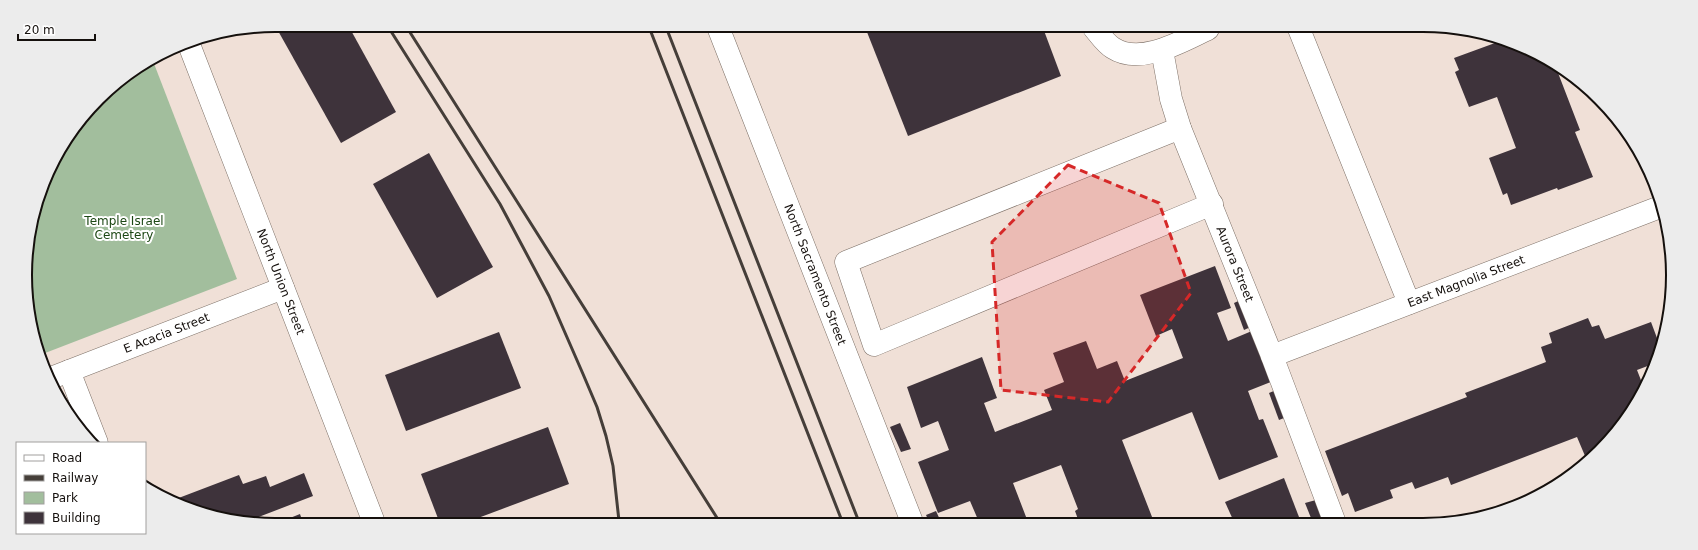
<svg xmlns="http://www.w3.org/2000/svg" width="1698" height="550" font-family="'DejaVu Sans',sans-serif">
  <rect width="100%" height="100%" fill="#f0e0d7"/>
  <!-- green -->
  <polygon fill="#a2be9d" points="153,61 237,279 40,355 33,339 27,243 51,164 110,87"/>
  <!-- building -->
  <g fill="#3e333b">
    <polygon points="284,25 348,25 396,112 341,143 277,29"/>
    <polygon points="865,27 1043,28 1061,76 908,136"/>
    <polygon points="1493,39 1550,62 1552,66 1555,65 1580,130 1575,132 1593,177 1558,190 1557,188 1511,205 1507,193 1503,195 1489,158 1516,148 1497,97 1469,107 1455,72 1459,70 1454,58 1495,43"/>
    <polygon points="429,153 493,267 437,298 373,184"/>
    <polygon points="1215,266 1231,308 1217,313 1228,341 1259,328 1278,379 1248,391 1259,420 1263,419 1278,457 1219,480 1192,412 1122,440 1154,522 1079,522 1075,511 1078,509 1061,465 1013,483 1028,522 979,522 970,501 938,513 918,462 949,450 938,421 921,428 907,387 982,357 997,398 984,403 995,432 1052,410 1044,390 1064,382 1053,353 1086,341 1097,369 1117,361 1125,381 1183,358 1172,329 1156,336 1140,295"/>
    <polygon points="1245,298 1255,325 1244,330 1234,303"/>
    <polygon points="1588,318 1592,327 1599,325 1605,339 1651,322 1660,346 1653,364 1637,370 1644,388 1640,400 1588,463 1577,437 1451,485 1448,477 1415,489 1412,482 1390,490 1393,498 1355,512 1348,493 1342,496 1325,451 1467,397 1465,393 1546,362 1541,347 1552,343 1549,333"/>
    <polygon points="499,332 521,388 406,431 385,375"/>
    <polygon points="1279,389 1289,416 1279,420 1269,393"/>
    <polygon points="900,423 911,449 901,452 890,427"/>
    <polygon points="548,427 569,484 470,521 439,521 421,474"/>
    <polygon points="304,473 313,496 251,520 226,520 176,499 239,475 243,484 266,476 270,487"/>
    <polygon points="1284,478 1299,517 1284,522 1234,522 1225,502"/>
    <polygon points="1316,500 1325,523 1313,523 1305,503"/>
    <polygon points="936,511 941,522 929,522 926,515"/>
    <polygon points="300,514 302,520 285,520"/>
  </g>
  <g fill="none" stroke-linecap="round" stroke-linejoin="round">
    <!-- minor casing -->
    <g stroke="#7d7067" stroke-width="23">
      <g id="minor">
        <path id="s1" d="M718,27l194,495"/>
        <path d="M1094,28c6,7 11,15 19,20 28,18 69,-7 95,-19"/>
        <polyline points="1299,29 1409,303"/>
        <path id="s2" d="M188,42l185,478"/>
        <path id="s3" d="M1162,50l9,49 9,29 92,228 63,167"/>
        <polyline points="1180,128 846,262 874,345 1212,204"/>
        <path id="s4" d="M1272,356l388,-149"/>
        <polyline points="69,371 97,443"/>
        <path id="s5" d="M51,378l232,-90"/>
      </g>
    </g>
    <!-- minor -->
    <use href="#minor" stroke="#fff" stroke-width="22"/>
    <!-- rail -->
    <g stroke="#453e39" stroke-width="3">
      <polyline points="387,25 500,204 549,296 583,374 597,407 606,436 613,466 619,521"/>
      <polyline points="406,26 719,521"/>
      <polyline points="649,27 842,521"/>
      <polyline points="666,27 859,522"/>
    </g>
  </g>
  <!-- marked area -->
  <path fill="#d62828" fill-opacity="0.2" stroke="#d62828" stroke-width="3" stroke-dasharray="8 5" stroke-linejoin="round" d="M1068,165l91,38 32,90 -83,109 -107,-12 -9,-148z"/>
  <g text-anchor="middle" stroke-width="4" stroke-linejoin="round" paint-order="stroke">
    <!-- park labels -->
    <g font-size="12" fill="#1d4815" stroke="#fff">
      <text x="124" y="225">Temple Israel<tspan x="124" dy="14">Cemetery</tspan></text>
    </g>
    <!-- street labels -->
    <g font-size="12" fill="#15100d" stroke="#fff">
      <text dy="4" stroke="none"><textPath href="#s3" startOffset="227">Aurora Street</textPath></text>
      <text dy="4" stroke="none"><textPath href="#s1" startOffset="266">North Sacramento Street</textPath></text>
      <text dy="4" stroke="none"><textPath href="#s2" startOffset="257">North Union Street</textPath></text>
      <text dy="4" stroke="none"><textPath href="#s4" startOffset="208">East Magnolia Street</textPath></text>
      <text dy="4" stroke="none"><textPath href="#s5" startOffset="124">E Acacia Street</textPath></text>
    </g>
  </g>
  <!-- crop -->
  <path d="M0 0H1698V550H0ZM275 32H1423A243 243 0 0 1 1666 275V275A243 243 0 0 1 1423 518H275A243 243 0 0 1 32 275V275A243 243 0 0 1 275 32Z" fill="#ececec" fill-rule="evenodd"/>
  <path fill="none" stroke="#15100d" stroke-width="2" d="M275 32H1423A243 243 0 0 1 1666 275V275A243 243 0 0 1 1423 518H275A243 243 0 0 1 32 275V275A243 243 0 0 1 275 32Z"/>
  <!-- legend -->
  <rect x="16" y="442" width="130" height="92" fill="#ffffff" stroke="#a19f9e"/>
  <rect x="24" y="455" width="20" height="6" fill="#ffffff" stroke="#a19f9e"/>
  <text x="52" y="462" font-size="12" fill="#15100d">Road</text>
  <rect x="24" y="475" width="20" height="6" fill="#453e39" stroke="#a19f9e"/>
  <text x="52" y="482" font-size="12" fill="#15100d">Railway</text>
  <rect x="24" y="492" width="20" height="12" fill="#a2be9d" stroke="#a19f9e"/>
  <text x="52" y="502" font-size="12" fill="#15100d">Park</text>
  <rect x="24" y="512" width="20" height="12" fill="#3e333b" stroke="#a19f9e"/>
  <text x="52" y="522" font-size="12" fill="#15100d">Building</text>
  <!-- scale -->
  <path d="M18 34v6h77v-6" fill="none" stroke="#15100d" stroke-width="2"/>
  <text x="24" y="34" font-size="12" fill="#15100d" stroke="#ffffff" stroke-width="3" paint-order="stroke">20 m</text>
</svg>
